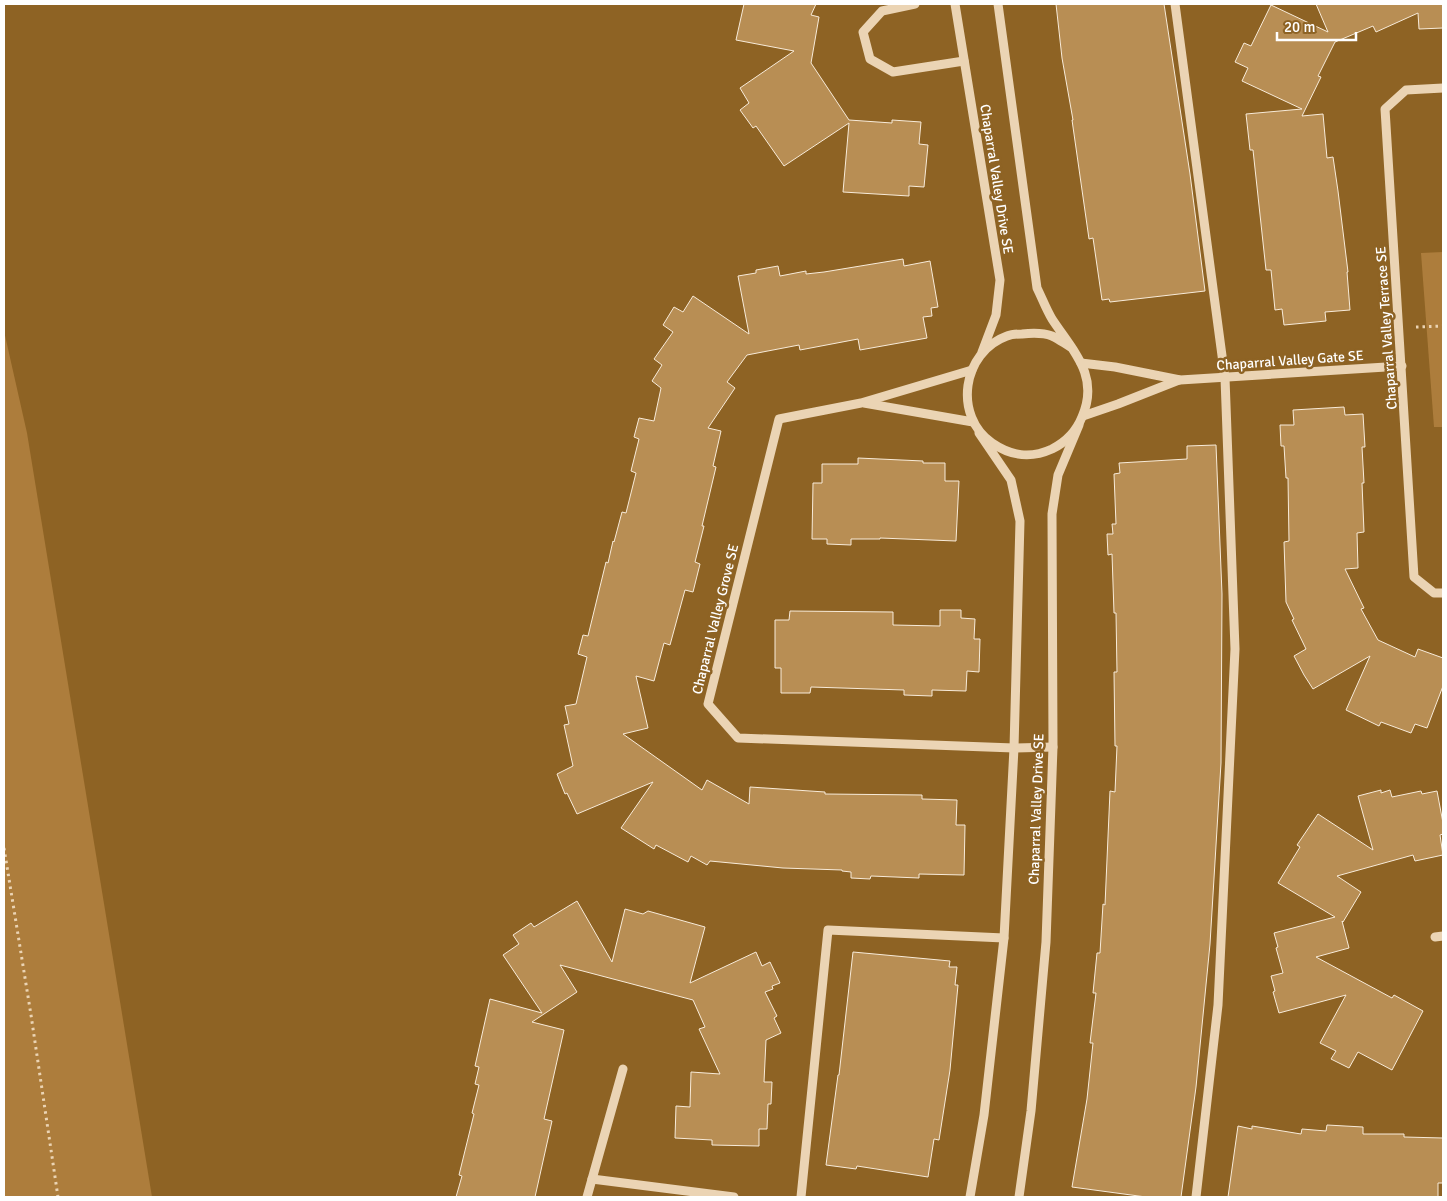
<svg xmlns="http://www.w3.org/2000/svg" width="1447" height="1201" font-family="Signika,sans-serif">
  <rect width="100%" height="100%" fill="#8e6324"/>
  <!-- green -->
  <g fill="#ad7d3c">
    <polygon points="1443,252 1443,427 1434,427 1421,253"/>
    <polygon points="4,331 27,433 152,1197 4,1197"/>
  </g>
  <!-- building -->
  <g fill="#b88e54" stroke="#f8ebd9">
    <polygon points="744,4 816,4 811,15 819,17 811,63 849,120 892,123 892,120 921,122 919,144 928,145 924,187 909,186 909,196 843,192 849,123 784,166 756,126 753,128 740,110 749,103 740,88 794,51 736,40"/>
    <polygon points="1056,4 1164,4 1190,174 1205,291 1110,302 1109,299 1102,300 1093,238 1089,239 1072,120 1073,120 1062,58"/>
    <polygon points="1316,4 1443,4 1443,28 1419,29 1418,13 1376,32 1373,26 1335,42 1318,76 1321,77 1302,116 1323,114 1327,158 1333,157 1338,191 1348,272 1347,272 1350,310 1325,312 1326,321 1284,325 1282,309 1275,310 1271,270 1266,270 1253,150 1250,150 1246,114 1302,109 1242,81 1248,68 1235,62 1244,43 1251,46 1271,5 1328,32"/>
    <polygon points="903,259 904,266 930,261 938,307 931,308 932,316 923,317 927,338 860,350 858,339 800,350 799,345 747,355 727,382 735,388 708,428 721,431 713,466 716,467 702,526 704,526 695,562 700,564 693,592 685,590 670,645 664,643 654,681 636,676 648,728 623,734 702,790 707,780 749,804 750,787 825,792 825,794 922,795 922,799 957,800 956,825 965,825 964,875 919,874 919,878 871,876 870,879 851,878 851,872 842,871 842,870 783,868 710,861 707,865 691,856 688,862 656,845 654,849 621,828 653,782 577,814 567,793 565,794 557,774 573,766 564,725 569,724 565,706 576,704 587,657 578,654 583,635 588,636 606,562 608,563 613,541 614,542 622,512 626,513 636,473 631,471 639,439 634,437 639,418 654,421 661,388 652,381 662,365 654,359 673,332 663,325 674,307 683,312 693,296 749,334 738,276 756,273 756,270 778,266 780,276 806,271 806,274 824,272"/>
    <polygon points="1344,407 1345,415 1363,414 1365,447 1362,447 1364,483 1362,483 1364,532 1357,533 1358,568 1345,569 1364,608 1361,609 1378,640 1415,657 1418,649 1443,658 1443,686 1427,728 1415,724 1411,733 1381,722 1379,726 1346,710 1370,656 1313,689 1304,675 1294,656 1306,649 1292,620 1294,619 1286,602 1284,542 1289,541 1288,478 1286,478 1284,446 1281,446 1280,425 1294,425 1293,410"/>
    <polygon points="1216,445 1222,594 1221,763 1210,944 1196,1087 1181,1197 1146,1197 1072,1187 1087,1099 1093,1043 1090,1043 1096,993 1093,993 1097,953 1100,953 1103,904 1105,905 1110,791 1115,792 1117,746 1115,746 1114,672 1117,672 1116,613 1114,613 1112,554 1108,555 1107,534 1113,534 1112,524 1116,524 1114,474 1120,473 1119,463 1187,459 1187,446"/>
    <polygon points="858,458 923,461 923,463 945,463 945,481 959,481 956,541 880,538 880,539 851,539 851,545 827,544 827,539 812,539 813,483 822,483 822,464 858,464"/>
    <polygon points="940,610 961,610 961,618 975,619 974,639 980,639 979,672 967,671 966,691 932,690 932,696 904,695 904,690 811,687 810,693 781,693 781,668 775,668 775,620 789,620 790,611 893,612 893,625 940,626"/>
    <polygon points="1381,790 1381,793 1390,790 1392,797 1421,791 1422,794 1437,791 1443,823 1443,834 1440,835 1443,855 1415,861 1413,855 1337,876 1361,892 1343,922 1342,921 1349,948 1316,957 1392,998 1394,995 1423,1011 1392,1070 1358,1052 1349,1068 1331,1059 1336,1051 1320,1043 1346,995 1279,1013 1273,992 1275,991 1271,976 1283,973 1276,948 1278,947 1274,933 1335,917 1278,883 1300,847 1297,845 1318,814 1373,850 1358,796"/>
    <polygon points="577,901 612,962 625,909 643,914 648,911 705,927 690,983 756,952 762,966 770,962 780,983 772,986 773,989 765,992 777,1016 774,1018 781,1033 766,1040 764,1082 772,1082 771,1104 768,1104 767,1129 759,1129 759,1146 712,1145 712,1140 675,1138 676,1106 690,1107 691,1072 720,1074 699,1029 705,1027 693,1000 560,965 577,992 532,1022 564,1030 544,1119 552,1121 535,1197 456,1197 462,1176 459,1175 474,1114 472,1113 479,1085 475,1084 479,1067 475,1066 490,999 542,1013 503,955 519,944 513,935 531,923 534,927"/>
    <polygon points="853,952 950,961 949,967 957,967 955,985 958,985 950,1070 939,1140 934,1139 928,1177 857,1166 856,1169 826,1165 838,1075 839,1075"/>
    <polygon points="1327,1125 1363,1127 1363,1134 1404,1134 1404,1137 1443,1138 1443,1183 1438,1183 1438,1197 1228,1197 1238,1126 1252,1129 1252,1126 1301,1134 1302,1129 1326,1131"/>
  </g>
  <g fill="none" stroke-linecap="round" stroke-linejoin="round">
    <!-- path -->
    <g stroke="#ebd4b4" stroke-width="3" stroke-dasharray="2.5 4" stroke-linecap="butt">
      <polyline points="1416,327 1443,326"/>
      <polyline points="4,848 31,1015 58,1197"/>
    </g>
    <!-- minor -->
    <g stroke="#ebd4b4" stroke-width="9">
      <polyline points="915,4 882,11 863,32 870,59 893,72 964,61"/>
      <polyline points="955,4 1000,280 996,315 982,352"/>
      <path d="M998,4l39,284c5,10 9,21 15,31 21,32 48,57 30,98 -6,15 -16,25 -30,32 -22,10 -41,7 -60,-6 -39,-27 -30,-91 15,-107 5,-2 10,-2 15,-2 9,-1 22,-1 30,2 7,3 13,8 20,12"/>
      <polyline points="1175,4 1225,378 1235,649 1218,1005 1196,1197"/>
      <polyline points="1443,88 1406,90 1385,109 1414,577 1434,593 1443,593"/>
      <polyline points="1081,363 1115,367 1180,380 1402,366"/>
      <polyline points="972,370 861,403 779,419 708,704 738,738 1014,748 1053,747"/>
      <polyline points="864,403 973,422"/>
      <polyline points="1083,416 1118,404 1179,380"/>
      <polyline points="1435,937 1443,936"/>
      <polyline points="592,1179 734,1197"/>
      <polyline points="587,1197 623,1069"/>
      <polyline points="801,1197 828,930 1004,938"/>
      <polyline points="970,1197 984,1115 1004,938 1014,748 1020,521 1011,480 979,433"/>
      <polyline points="1019,1197 1031,1111 1046,942 1053,747 1052,514 1058,475 1079,425"/>
    </g>
  </g>
  <g text-anchor="middle" stroke-width="5" stroke-linejoin="round" paint-order="stroke">
    <!-- street labels -->
    <g font-size="14" fill="#fff" stroke="#8e6324">
      <text transform="translate(997 179) rotate(81)" y="5">Chaparral Valley Drive SE</text>
      <text transform="translate(1386 328) rotate(-94)" y="5">Chaparral Valley Terrace SE</text>
      <text transform="translate(1290 360) rotate(-4)" y="5">Chaparral Valley Gate SE</text>
      <text transform="translate(715 619) rotate(-76)" y="5">Chaparral Valley Grove SE</text>
      <text transform="translate(1036 809) rotate(-88)" y="5">Chaparral Valley Drive SE</text>
    </g>
  </g>
  <!-- border -->
  <rect width="1447" height="1201" fill="none" stroke="#ffffff" stroke-width="10"/>
  <!-- scale -->
  <path d="M1277 32v8h79v-8" fill="none" stroke="#ffffff" stroke-width="2.5"/>
  <text x="1284" y="32" font-size="15" fill="#ffffff" stroke="#8e6324" stroke-width="4" paint-order="stroke">20 m</text>
</svg>
